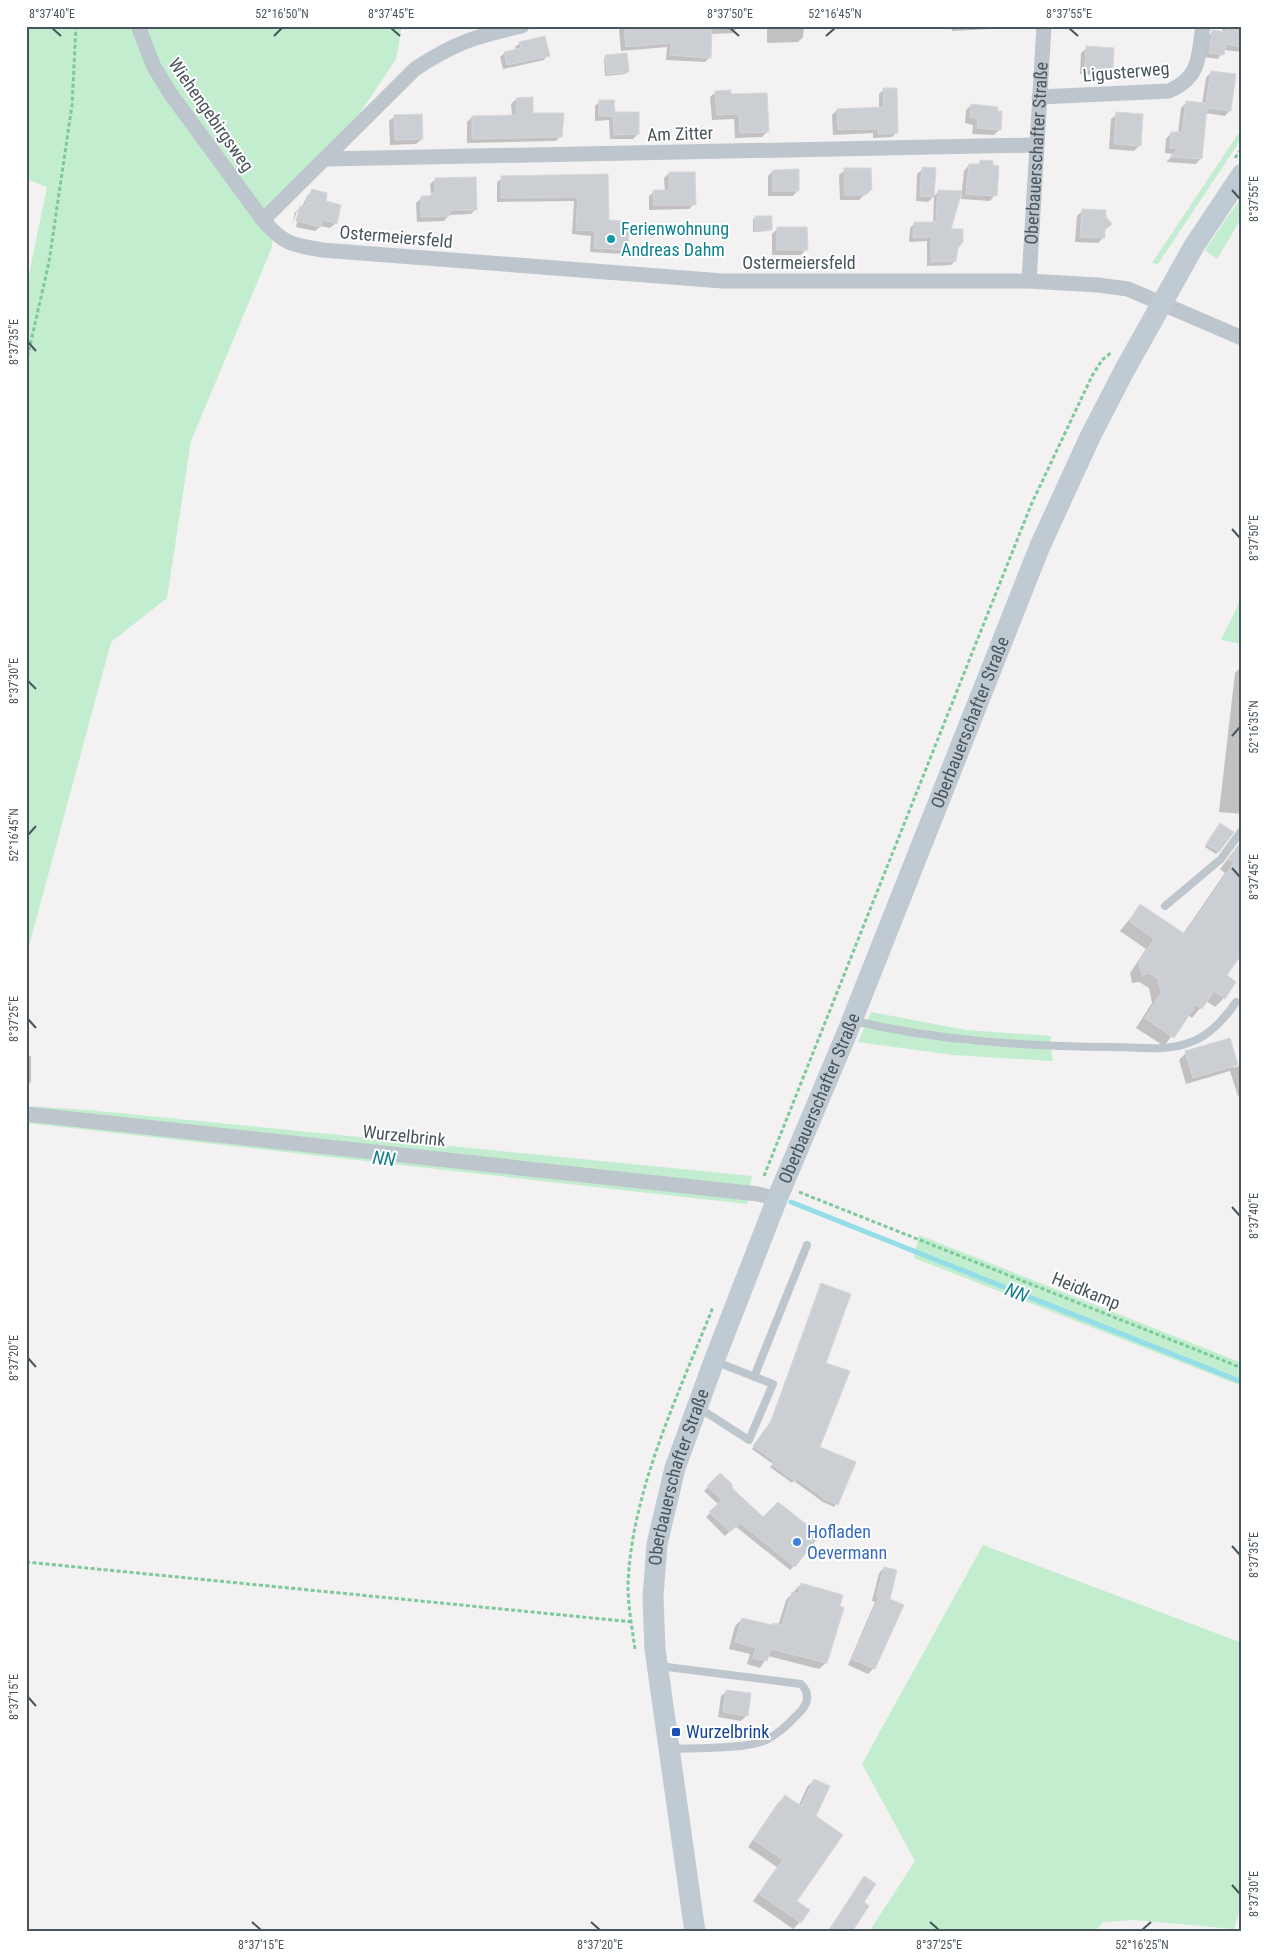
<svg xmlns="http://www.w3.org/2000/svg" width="1268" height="1958" font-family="'Roboto Condensed',sans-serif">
  <rect width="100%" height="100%" fill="#f3f1f1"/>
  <!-- green -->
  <g fill="#c2edcf">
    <polygon points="26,26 402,26 396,59 360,113 274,209 272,247 191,441 167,598 111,642 26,957 26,289 47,187 26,179"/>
    <polygon points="1242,128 1242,138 1158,264 1152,263"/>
    <polygon points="1242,196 1242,217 1217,259 1205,250"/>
    <polygon points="1242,597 1242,644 1221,640"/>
    <polygon points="871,1012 966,1030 1052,1036 1050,1041 1053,1061 953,1055 858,1042"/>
    <polygon points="26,1106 88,1110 752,1176 747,1204 26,1123"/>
    <polygon points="919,1235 1242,1363 1242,1386 914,1258"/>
    <polygon points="983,1545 1242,1643 1242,1902 1234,1929 1134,1920 1104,1922 1094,1932 869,1932 915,1861 862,1764"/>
  </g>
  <!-- shadow -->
  <g fill="#0003">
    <polygon points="623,26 737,26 737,28 733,33 711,34 710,57 705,62 666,60 667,47 621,51 619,30"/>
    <polygon points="767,26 811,26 804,26 803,37 798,42 767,43"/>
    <polygon points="951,26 994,26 991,29 952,31"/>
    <polygon points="1223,26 1242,26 1242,52 1224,50 1218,59 1204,57 1207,37 1212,32 1222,33"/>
    <polygon points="520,43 548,55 544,60 503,69 500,57 505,53 516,50 515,47"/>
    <polygon points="1087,48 1112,70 1106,76 1080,74 1081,53"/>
    <polygon points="606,56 627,72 625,74 605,76 604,58"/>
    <polygon points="1211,72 1230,110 1225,116 1205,113 1201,158 1196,164 1166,162 1175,154 1165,153 1166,139 1171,133 1178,133 1181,108 1187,102 1202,104 1206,78"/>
    <polygon points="884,89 897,132 892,137 873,138 873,133 833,135 832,115 837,110 879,108 879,94"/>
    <polygon points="716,92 730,95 768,131 762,137 735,138 734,119 712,120 710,97"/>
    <polygon points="516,99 532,115 561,136 556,141 467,143 467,122 472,117 512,116 511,104"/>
    <polygon points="600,101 613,114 638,134 633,139 610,139 609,120 595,121 595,106"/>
    <polygon points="971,105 996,112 1000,129 994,135 972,134 973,125 965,123 966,110"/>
    <polygon points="1117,114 1140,145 1134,151 1109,149 1111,119"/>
    <polygon points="395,116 422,139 416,144 390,145 389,121"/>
    <polygon points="981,161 995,195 990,201 961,199 964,171 969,165 977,165"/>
    <polygon points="923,169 933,197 939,191 955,261 951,265 927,266 927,241 909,242 910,228 914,224 933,223 934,196 928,202 916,201 917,174"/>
    <polygon points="845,170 870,189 859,200 840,200 839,175"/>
    <polygon points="773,171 798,190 793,196 768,196 768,176"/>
    <polygon points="669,173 694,204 689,209 649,210 649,196 654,192 665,191 664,178"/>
    <polygon points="607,175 608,221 621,231 626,250 622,254 590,252 591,236 572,234 574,201 497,202 497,182 502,178"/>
    <polygon points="436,179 476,209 471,214 449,215 444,221 417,222 416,203 421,198 431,195 430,184"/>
    <polygon points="312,191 324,201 336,223 330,228 321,226 315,231 296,227 300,211 297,211 292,226 295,212 302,207 307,196"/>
    <polygon points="1083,210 1104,230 1103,238 1098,243 1075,242 1077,216"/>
    <polygon points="755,217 770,229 768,231 753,232 753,220"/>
    <polygon points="778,228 806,249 801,255 772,255 772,234"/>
    <polygon points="1242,666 1242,814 1219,812 1235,673"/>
    <polygon points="1218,827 1232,832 1216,854 1205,847"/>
    <polygon points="1242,841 1224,998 1215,1007 1206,1001 1192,1018 1188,1015 1164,1046 1136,1028 1152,1003 1149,988 1139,982 1132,983 1130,973 1146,949 1120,931 1140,906 1183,934 1225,873 1220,869"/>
    <polygon points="1186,1053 1236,1064 1233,1068 1242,1065 1242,1095 1238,1096 1230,1071 1186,1084 1179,1060"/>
    <polygon points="26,1056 31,1056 31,1082 26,1087"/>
    <polygon points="822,1285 825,1364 818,1447 854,1463 834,1507 823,1502 794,1481 792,1483 770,1467 773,1464 752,1449 769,1425"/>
    <polygon points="720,1474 794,1566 790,1570 735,1526 725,1536 706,1517 719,1505 704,1491"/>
    <polygon points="884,1568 874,1668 868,1674 848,1665 875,1602 872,1601 879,1573"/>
    <polygon points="801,1584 826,1663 819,1669 768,1656 760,1668 747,1664 750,1654 729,1649 735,1626 742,1619 771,1626 778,1626 786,1600"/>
    <polygon points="727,1691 747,1715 741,1721 718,1717 721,1696"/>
    <polygon points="814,1780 815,1817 796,1901 800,1922 793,1929 753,1901 777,1867 748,1847 778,1803 785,1796 799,1805 807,1787"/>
    <polygon points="864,1878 862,1903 850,1932 827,1932"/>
  </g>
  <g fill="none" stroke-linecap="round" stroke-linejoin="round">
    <!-- stream -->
    <polyline stroke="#92dde8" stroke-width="5" points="791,1202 1242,1382"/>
  </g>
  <!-- building -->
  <g fill="#cbced3" stroke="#d5d7db">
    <polygon points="624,26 712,26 711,58 670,55 671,43 626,47"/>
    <polygon points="1227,26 1242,26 1242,47 1226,44 1224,55 1209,53 1212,30 1226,32"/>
    <polygon points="545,36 550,56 507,65 504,52 521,48 519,42"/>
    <polygon points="1086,46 1114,48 1113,71 1085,69"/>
    <polygon points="627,53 629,72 607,74 605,55"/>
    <polygon points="1211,71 1236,74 1231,111 1207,108 1202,159 1170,157 1178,148 1170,148 1171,132 1182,132 1186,101 1206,103"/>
    <polygon points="883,88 897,88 898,133 878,134 878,129 838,130 837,109 884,107"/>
    <polygon points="731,90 731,94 767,93 769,132 740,133 739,114 717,115 715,91"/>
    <polygon points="533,97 533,113 564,113 562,137 472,139 472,116 517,115 516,98"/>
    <polygon points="599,100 614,100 615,112 639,112 639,134 614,135 613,116 599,116"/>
    <polygon points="971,104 998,107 997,111 1002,111 1001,130 977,128 978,119 970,117"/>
    <polygon points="1116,112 1143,114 1141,146 1114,144"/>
    <polygon points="422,114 423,139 395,140 394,115"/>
    <polygon points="980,160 993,161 993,165 999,166 997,196 966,194 969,164 980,164"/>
    <polygon points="922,167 936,168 934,197 920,196"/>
    <polygon points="844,168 871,168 872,189 866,195 845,195"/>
    <polygon points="799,169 799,191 773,191 773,170"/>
    <polygon points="669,172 695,172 696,205 654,205 653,190 669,190"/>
    <polygon points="608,174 609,220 623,221 623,230 629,230 628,250 594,248 595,231 576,230 578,197 501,198 501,176"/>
    <polygon points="476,177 477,210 450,210 450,216 421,217 421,196 431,196 431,193 435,193 435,178"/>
    <polygon points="312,189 327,193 326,201 341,205 337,224 323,220 321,227 296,221 300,206 304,207"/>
    <polygon points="938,190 962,191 951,229 963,229 963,242 958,248 956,261 931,262 931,237 913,238 914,222 936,222"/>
    <polygon points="1082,209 1106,210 1106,217 1112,224 1105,230 1105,238 1080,237"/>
    <rect x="755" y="216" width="17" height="14"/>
    <polygon points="777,227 807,227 808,250 777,250"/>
    <polygon points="1220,823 1234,832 1219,852 1206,844"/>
    <polygon points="1242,840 1242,954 1227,975 1236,982 1225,999 1214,991 1202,1009 1196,1005 1174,1038 1145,1018 1161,993 1158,979 1149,973 1142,975 1139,962 1154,939 1129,921 1140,904 1185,934 1234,863 1228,859"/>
    <polygon points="1230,1038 1238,1065 1193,1078 1185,1051"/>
    <polygon points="821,1283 851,1294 826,1363 850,1371 820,1447 856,1462 838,1505 826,1500 797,1479 795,1481 772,1465 774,1461 753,1446 771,1421"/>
    <polygon points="720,1473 732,1484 732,1488 763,1517 778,1502 820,1535 795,1567 740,1523 730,1532 709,1512 722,1500 707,1486"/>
    <polygon points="884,1567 897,1570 890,1599 904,1605 875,1669 852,1659 879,1597 876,1596"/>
    <polygon points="801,1583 843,1595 840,1606 844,1608 827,1663 771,1649 767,1661 753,1658 756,1648 735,1642 742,1618 772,1625 773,1623 782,1625 792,1592 798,1594"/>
    <polygon points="726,1690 751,1693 748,1716 723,1712"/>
    <polygon points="814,1779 830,1786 816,1816 843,1835 797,1901 810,1910 801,1923 759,1894 783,1860 754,1840 785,1795 801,1806"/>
    <polygon points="864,1876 876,1884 864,1902 869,1906 852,1932 828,1932"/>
  </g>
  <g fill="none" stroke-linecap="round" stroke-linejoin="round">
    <!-- path -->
    <g stroke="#7cc99c" stroke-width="3" stroke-dasharray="4 2.5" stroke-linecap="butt">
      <polyline points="1235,158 1242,148"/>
      <polyline points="26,363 49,262 72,105 76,26"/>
      <polyline points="764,1176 1031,505 1092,376 1102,360 1112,352"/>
      <polyline points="799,1192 1242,1368"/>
      <polyline points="26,1562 633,1622"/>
      <path d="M635,1649c-3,-21 -7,-43 -7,-64 3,-93 51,-192 85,-278"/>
    </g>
    <!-- service -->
    <g stroke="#bdc6cc" stroke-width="8">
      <polyline points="1165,906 1221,859 1242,830"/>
      <path d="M854,1021c85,20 171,25 258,26 25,0 55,5 79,-5 18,-6 35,-25 45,-40"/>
      <polyline points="754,1377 807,1245"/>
      <polyline points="699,1408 749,1440 773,1384 714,1361"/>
      <path d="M659,1666l142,18c10,10 7,20 -2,29 -10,10 -20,21 -33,27 -19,9 -71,8 -95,9"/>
    </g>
    <!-- minor -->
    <g stroke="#bdc6cc" stroke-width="15">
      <path d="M138,26l16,41 16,26 93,127c20,24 30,25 59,30l401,31h306l69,4 30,4 114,49"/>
      <path d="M1039,97l130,-6c32,-14 29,-34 34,-65"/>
      <polyline points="325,159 1036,145"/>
      <path d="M263,220l152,-151c39,-26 61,-33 107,-43"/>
      <path id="s1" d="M1029,281l15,-255"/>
      <polyline points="26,1114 758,1194 777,1199"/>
    </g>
    <!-- secondary -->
    <path stroke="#bfcad3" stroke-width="21" id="s2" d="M695,1932l-40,-283 -2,-52 4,-53 18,-76 39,-107 63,-162 72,-171 191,-482 50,-109 34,-66 70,-125 48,-72"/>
  </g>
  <!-- ticks -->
  <path fill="none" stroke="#49555d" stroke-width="2" d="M52,28l9,8M391,28l9,8M730,28l9,8M1069,28l9,8M274,36l8,-8M826,36l9,-8M1232,190l8,9M28,342l8,9M1232,529l8,9M28,681l8,8M1232,736l8,-9M28,835l8,-9M1232,868l8,9M28,1019l8,9M1232,1207l8,9M28,1358l8,9M1232,1546l8,9M28,1697l8,9M1232,1885l8,9M252,1922l9,8M591,1922l9,8M930,1922l9,8M1142,1930l9,-8"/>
  <!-- markers -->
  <circle fill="#0f9aa8" stroke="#fff" stroke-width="2" cx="611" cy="239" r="5"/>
  <circle fill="#3f7fe0" stroke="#fff" stroke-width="2" cx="797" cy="1542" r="5"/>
  <rect fill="#1a4fb4" stroke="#fff" stroke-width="2" x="671" y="1727" width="10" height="10" rx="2.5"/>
  <g text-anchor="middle" stroke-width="4" stroke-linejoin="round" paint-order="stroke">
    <!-- street labels -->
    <g font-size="18" fill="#49555d" stroke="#fff">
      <text transform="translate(1126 72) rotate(-5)" y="6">Ligusterweg</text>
      <text transform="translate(211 115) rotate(55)" y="6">Wiehengebirgsweg</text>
      <text transform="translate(680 134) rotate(-2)" y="6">Am Zitter</text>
      <text dy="6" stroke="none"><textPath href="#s1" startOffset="128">Oberbauerschafter Straße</textPath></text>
      <text transform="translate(396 237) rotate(5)" y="6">Ostermeiersfeld</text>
      <text x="799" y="269">Ostermeiersfeld</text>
      <text dy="6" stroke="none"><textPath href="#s2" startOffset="1271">Oberbauerschafter Straße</textPath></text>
      <text dy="6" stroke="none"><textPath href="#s2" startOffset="866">Oberbauerschafter Straße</textPath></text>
      <text transform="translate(404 1136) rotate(6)" y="6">Wurzelbrink</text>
      <text transform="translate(1086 1291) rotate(22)" y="6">Heidkamp</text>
      <text dy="6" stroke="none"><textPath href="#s2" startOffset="461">Oberbauerschafter Straße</textPath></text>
    </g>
    <!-- culture labels -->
    <g font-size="18" fill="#0d838f" stroke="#fff" text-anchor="start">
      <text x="621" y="235">Ferienwohnung<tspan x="621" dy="21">Andreas Dahm</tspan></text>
    </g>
    <!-- shop labels -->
    <g font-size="18" fill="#366cbe" stroke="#fff" text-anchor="start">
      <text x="807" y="1538">Hofladen<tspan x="807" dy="21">Oevermann</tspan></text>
    </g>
    <!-- transit labels -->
    <g font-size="18" fill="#164399" stroke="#fff" text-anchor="start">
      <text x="686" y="1738">Wurzelbrink</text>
    </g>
    <!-- water labels -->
    <g font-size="19" font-style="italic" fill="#14808f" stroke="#fff">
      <text transform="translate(384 1158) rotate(6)" y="7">NN</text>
      <text transform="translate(1017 1292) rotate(22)" y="7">NN</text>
    </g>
  </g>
  <!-- border -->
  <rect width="1268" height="1958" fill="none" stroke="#ffffff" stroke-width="55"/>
  <rect x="28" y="28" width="1212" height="1902" fill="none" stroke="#49555d" stroke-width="2"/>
  <g font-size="12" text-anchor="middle" fill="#49555d">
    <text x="52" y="18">8°37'40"E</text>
    <text x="282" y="18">52°16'50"N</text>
    <text x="391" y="18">8°37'45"E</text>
    <text x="730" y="18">8°37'50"E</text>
    <text x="835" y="18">52°16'45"N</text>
    <text x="1069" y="18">8°37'55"E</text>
    <text transform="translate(1254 199) rotate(-90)" y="4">8°37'55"E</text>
    <text transform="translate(14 342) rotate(-90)" y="4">8°37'35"E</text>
    <text transform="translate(1254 538) rotate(-90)" y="4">8°37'50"E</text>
    <text transform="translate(14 681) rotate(-90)" y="4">8°37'30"E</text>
    <text transform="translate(1254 727) rotate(-90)" y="4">52°16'35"N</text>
    <text transform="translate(14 835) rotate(-90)" y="4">52°16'45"N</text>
    <text transform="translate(1254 877) rotate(-90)" y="4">8°37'45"E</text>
    <text transform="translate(14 1019) rotate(-90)" y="4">8°37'25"E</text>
    <text transform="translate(1254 1216) rotate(-90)" y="4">8°37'40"E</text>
    <text transform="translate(14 1358) rotate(-90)" y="4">8°37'20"E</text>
    <text transform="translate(1254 1555) rotate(-90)" y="4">8°37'35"E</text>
    <text transform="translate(14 1697) rotate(-90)" y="4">8°37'15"E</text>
    <text transform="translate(1254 1894) rotate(-90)" y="4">8°37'30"E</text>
    <text x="261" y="1949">8°37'15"E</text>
    <text x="600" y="1949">8°37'20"E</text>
    <text x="939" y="1949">8°37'25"E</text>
    <text x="1142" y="1949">52°16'25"N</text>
  </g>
</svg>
